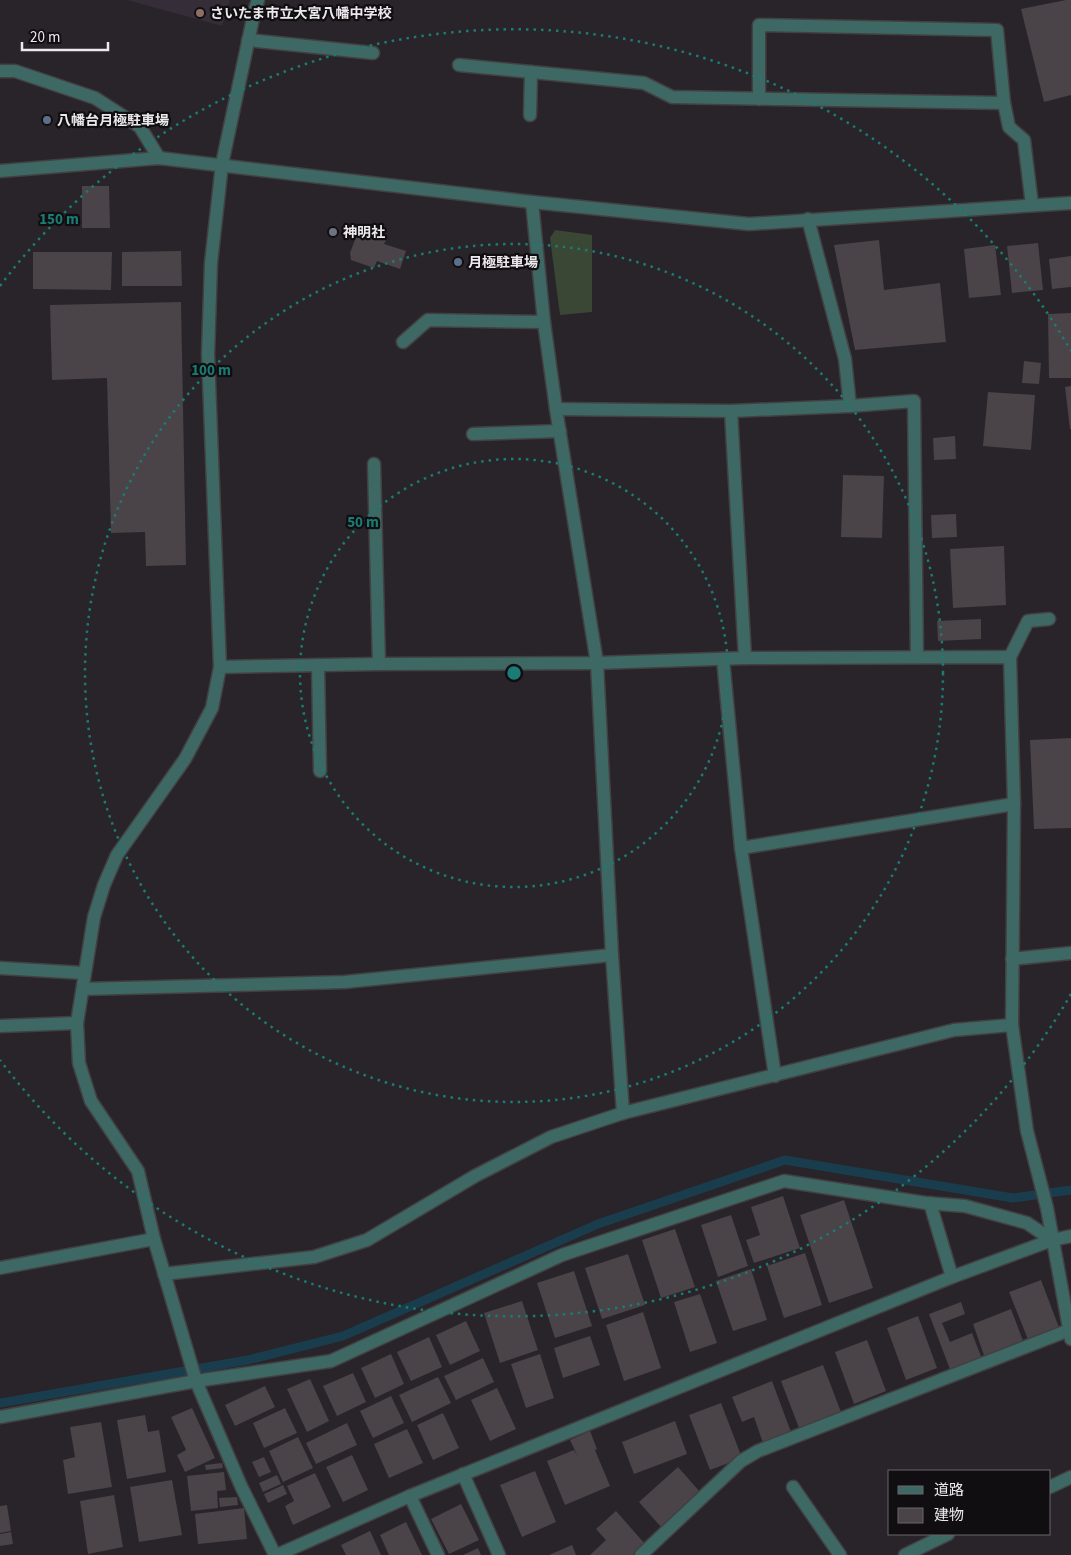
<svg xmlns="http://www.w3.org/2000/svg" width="1071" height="1555" font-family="'Source Sans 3','Noto Sans JP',sans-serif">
  <rect width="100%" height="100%" fill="#282429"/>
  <!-- built -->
  <polygon fill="#352d37" points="127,0 230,0 222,26"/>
  <!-- green -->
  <polygon fill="#3a4735" points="555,230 592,235 592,312 560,315 550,238"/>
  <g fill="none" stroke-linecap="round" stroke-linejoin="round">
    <!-- stream -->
    <polyline stroke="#1a3d4d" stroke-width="9" points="0,1403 248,1360 343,1336 598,1224 785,1160 1013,1198 1071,1190"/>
  </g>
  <!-- building -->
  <g fill="#4a4347">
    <polygon points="1066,0 1071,0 1071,95 1044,102 1021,9"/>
    <polygon points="82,186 109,186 110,228 82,228"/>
    <polygon points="362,229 387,238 384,244 406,251 400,269 377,261 374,268 351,260 350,253 356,237"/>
    <polygon points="879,240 884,290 940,283 946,342 855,350 834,245"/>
    <polygon points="1038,243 1043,290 1012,293 1007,246"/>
    <polygon points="995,245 1001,295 969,298 964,249"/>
    <polygon points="181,251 182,286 122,286 122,252"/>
    <polygon points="33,252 112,252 111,290 33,289"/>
    <polygon points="1071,256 1071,287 1052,289 1049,259"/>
    <polygon points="181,302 186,565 146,566 145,532 111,533 107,378 52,380 50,305"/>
    <polygon points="1071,313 1071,378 1049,378 1048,314"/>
    <polygon points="1024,361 1041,363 1039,384 1022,383"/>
    <polygon points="1071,386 1071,429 1070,429 1065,387"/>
    <polygon points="988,392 1035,395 1031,450 983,446"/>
    <polygon points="955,436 956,459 934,460 933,438"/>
    <polygon points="843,475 884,476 882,538 841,537"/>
    <polygon points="956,514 957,537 932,538 931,515"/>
    <polygon points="1004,546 1006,605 953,608 950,549"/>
    <polygon points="981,619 981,639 938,641 937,621"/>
    <polygon points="1071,738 1071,828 1034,829 1030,740"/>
    <polygon points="783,1196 800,1248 754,1263 746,1240 760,1235 751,1207"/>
    <polygon points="844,1200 873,1288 829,1303 800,1215"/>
    <polygon points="731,1215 748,1266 718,1277 701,1225"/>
    <polygon points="675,1229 695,1287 661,1298 642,1240"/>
    <polygon points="805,1253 822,1305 784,1318 767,1266"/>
    <polygon points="628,1254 645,1305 602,1319 585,1268"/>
    <polygon points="751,1269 767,1320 733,1331 716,1281"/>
    <polygon points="574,1271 592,1326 555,1338 537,1283"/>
    <polygon points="1041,1280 1060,1330 1029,1342 1009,1292"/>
    <polygon points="700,1294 717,1343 690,1352 674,1302"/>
    <polygon points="522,1301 538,1350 500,1363 484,1313"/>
    <polygon points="961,1302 965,1314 942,1323 950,1342 972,1333 982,1359 951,1372 929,1314"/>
    <polygon points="1011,1309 1025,1346 986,1361 973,1324"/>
    <polygon points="643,1312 661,1368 624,1381 606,1325"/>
    <polygon points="918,1316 937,1368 906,1380 887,1328"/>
    <polygon points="466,1321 480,1351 450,1365 436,1335"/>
    <polygon points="590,1336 600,1365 563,1378 554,1348"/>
    <polygon points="429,1337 442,1367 411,1381 397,1352"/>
    <polygon points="867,1340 886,1391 854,1404 835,1352"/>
    <polygon points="391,1354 404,1384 375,1398 361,1368"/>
    <polygon points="540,1354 554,1398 526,1408 511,1364"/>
    <polygon points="483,1358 494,1382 456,1400 444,1376"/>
    <polygon points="823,1365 841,1412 799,1428 781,1381"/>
    <polygon points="353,1373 366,1402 337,1416 323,1386"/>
    <polygon points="438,1377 451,1403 412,1422 399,1395"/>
    <polygon points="310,1379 329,1421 307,1432 287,1389"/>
    <polygon points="772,1381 791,1432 763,1443 754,1417 742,1422 732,1397"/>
    <polygon points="265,1386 275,1407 235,1426 225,1405"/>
    <polygon points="497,1388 516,1429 490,1441 471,1400"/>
    <polygon points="391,1396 404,1423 373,1438 360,1411"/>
    <polygon points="721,1403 742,1458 710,1470 689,1415"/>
    <polygon points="192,1408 215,1458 185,1472 177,1455 186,1450 171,1417"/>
    <polygon points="285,1408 297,1433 264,1448 253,1423"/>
    <polygon points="443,1413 459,1448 433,1460 417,1425"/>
    <polygon points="145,1415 148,1432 159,1430 166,1472 127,1479 117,1420"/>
    <polygon points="675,1421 687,1454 634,1474 622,1442"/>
    <polygon points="101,1422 112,1487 68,1494 63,1460 75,1457 70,1427"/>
    <polygon points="347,1423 357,1445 316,1464 306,1443"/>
    <polygon points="407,1429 423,1463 389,1478 374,1444"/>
    <polygon points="590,1431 597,1449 595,1450 610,1486 565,1505 547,1461 574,1450 578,1457 570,1440"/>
    <polygon points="298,1437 313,1468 283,1482 269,1451"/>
    <polygon points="352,1455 368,1490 343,1502 326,1467"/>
    <polygon points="264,1457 271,1472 259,1477 252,1462"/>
    <polygon points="222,1463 223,1468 206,1470 205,1465"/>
    <polygon points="678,1467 700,1492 661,1527 639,1502"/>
    <polygon points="535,1471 556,1522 522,1537 500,1485"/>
    <polygon points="224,1472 226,1490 217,1491 218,1508 191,1511 187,1476"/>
    <polygon points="315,1473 331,1507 293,1525 285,1506 294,1501 287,1486"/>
    <polygon points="277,1475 281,1484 263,1492 259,1483"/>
    <polygon points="172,1480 182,1535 139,1542 130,1487"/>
    <polygon points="283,1485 287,1494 268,1503 264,1494"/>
    <polygon points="114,1495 123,1547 88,1554 80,1501"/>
    <polygon points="237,1497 238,1505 220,1507 219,1498"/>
    <polygon points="461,1504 479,1540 449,1554 431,1519"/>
    <polygon points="7,1505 11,1531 0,1533 0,1506"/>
    <polygon points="244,1508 247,1539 198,1544 195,1514"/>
    <polygon points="616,1511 645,1544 633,1555 590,1555 606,1540 596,1529"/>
    <polygon points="406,1522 422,1555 389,1555 380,1535"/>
    <polygon points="370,1531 381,1555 346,1555 341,1545"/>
    <polygon points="11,1532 13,1544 0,1546 0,1534"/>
    <polygon points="572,1545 576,1555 549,1555"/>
    <polygon points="478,1548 481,1555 463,1555"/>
  </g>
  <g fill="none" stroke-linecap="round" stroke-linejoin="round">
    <!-- service casing -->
    <g stroke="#434044" stroke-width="15">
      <g id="service">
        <polyline points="248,40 373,53"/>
        <polyline points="530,115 531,72"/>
        <polyline points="808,219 845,359 850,406"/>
        <polyline points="731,411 745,658"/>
        <polyline points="473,434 560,431"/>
        <polyline points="374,464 379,664"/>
        <polyline points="1010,657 1028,621 1049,619"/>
        <polyline points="723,659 741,848 775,1076"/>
        <polyline points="318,665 320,771"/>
        <polyline points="741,848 1014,804"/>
        <polyline points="1012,959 1071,953"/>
        <polyline points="463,1474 499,1555"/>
        <polyline points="793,1487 840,1555"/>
        <polyline points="410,1496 438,1555"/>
        <polyline points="641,1555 741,1461 758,1451 1069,1330"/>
      </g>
    </g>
    <!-- minor casing -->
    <g stroke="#434044" stroke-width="15">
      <g id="minor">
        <polyline points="258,0 255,9 222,164 211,263 208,354 220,667 212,708 185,759 117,855 104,885 94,917 77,1023 79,1063 91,1101 138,1171 154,1239 196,1381 241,1486 275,1555"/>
        <polyline points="459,65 644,83 672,97 1004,103"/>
        <polyline points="0,71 15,71 95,98 140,127 159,158"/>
        <polyline points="759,99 759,25 997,30 1004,103 1009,127 1024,140 1032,205"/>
        <polyline points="532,202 544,322 556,409 597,663 612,955 623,1113 954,1030 1012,1025"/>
        <polyline points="403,342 428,320 544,322"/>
        <polyline points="556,409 731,411 850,406 914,401 917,657"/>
        <polyline points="220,667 379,664 597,663 745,658 1010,657 1014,804 1012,1025 1027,1131 1047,1208 1071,1339"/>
        <polyline points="0,968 84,973"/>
        <polyline points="83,989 345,982 612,955"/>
        <polyline points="0,1026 77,1023"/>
        <polyline points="930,1203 952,1277"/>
        <polyline points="0,1268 154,1239"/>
        <polyline points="164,1274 314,1257 367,1240 475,1176 551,1137 623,1113"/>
        <polyline points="0,1417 196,1381 331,1361 562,1255 784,1181 926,1203 965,1206 1027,1223 1052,1240"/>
        <polyline points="1050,1487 1071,1477"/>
        <polyline points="277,1555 410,1496 952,1277 1052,1240 1071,1236"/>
        <polyline points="905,1555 948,1534"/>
      </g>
    </g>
    <!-- tertiary casing -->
    <g stroke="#434044" stroke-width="15">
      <polyline id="tertiary" points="0,171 159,158 532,202 749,224 1071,203"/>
    </g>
    <!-- service -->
    <use href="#service" stroke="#3d6863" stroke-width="12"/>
    <!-- minor -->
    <use href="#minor" stroke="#3d6863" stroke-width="12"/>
    <!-- tertiary -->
    <use href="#tertiary" stroke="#3d6863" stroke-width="12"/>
  </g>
  <!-- distance rings -->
  <g fill="none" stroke="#1a7c74" stroke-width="2.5" stroke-dasharray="2.5 5">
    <circle cx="514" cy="673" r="214"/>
    <circle cx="514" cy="673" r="429"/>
    <path d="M1071 994A643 643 0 0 1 0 1060M0 286A643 643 0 0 1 1071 351"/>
  </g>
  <!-- markers -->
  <circle fill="#8d6e63" stroke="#100e10" stroke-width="2" cx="200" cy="13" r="5"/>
  <g fill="#5c6f8a" stroke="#100e10" stroke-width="2">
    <circle cx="47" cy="120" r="5"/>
    <circle cx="458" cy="262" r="5"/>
  </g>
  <circle fill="#6b7280" stroke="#100e10" stroke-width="2" cx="333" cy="232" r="5"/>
  <g text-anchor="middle" stroke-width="4.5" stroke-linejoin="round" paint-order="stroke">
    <!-- poi labels -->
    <g font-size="14" font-weight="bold" fill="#ece9ed" stroke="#100e10" text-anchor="start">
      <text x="210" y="18">さいたま市立大宮八幡中学校</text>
      <text x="57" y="125">八幡台月極駐車場</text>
      <text x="343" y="237">神明社</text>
      <text x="468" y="267">月極駐車場</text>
    </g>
  </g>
  <circle cx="514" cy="673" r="8" fill="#1a7c74" stroke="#100e10" stroke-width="2.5"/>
  <g font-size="15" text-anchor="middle" font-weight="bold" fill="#1a7c74" stroke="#100e10" stroke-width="4.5" stroke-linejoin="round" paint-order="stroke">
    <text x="59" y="224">150 m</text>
    <text x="211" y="375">100 m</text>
    <text x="363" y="527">50 m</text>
  </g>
  <!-- legend -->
  <rect x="888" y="1470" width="162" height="65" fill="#100e10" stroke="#686668"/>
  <rect x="898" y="1486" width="25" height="8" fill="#3d6863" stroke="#686668"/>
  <text x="934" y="1495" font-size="15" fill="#ece9ed">道路</text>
  <rect x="898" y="1508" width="25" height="15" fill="#4a4347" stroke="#686668"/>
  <text x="934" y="1520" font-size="15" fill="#ece9ed">建物</text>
  <!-- scale -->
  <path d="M22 42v8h86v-8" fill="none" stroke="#ece9ed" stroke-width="2.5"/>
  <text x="30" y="42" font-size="15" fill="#ece9ed" stroke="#100e10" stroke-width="4" paint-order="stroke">20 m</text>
</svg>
